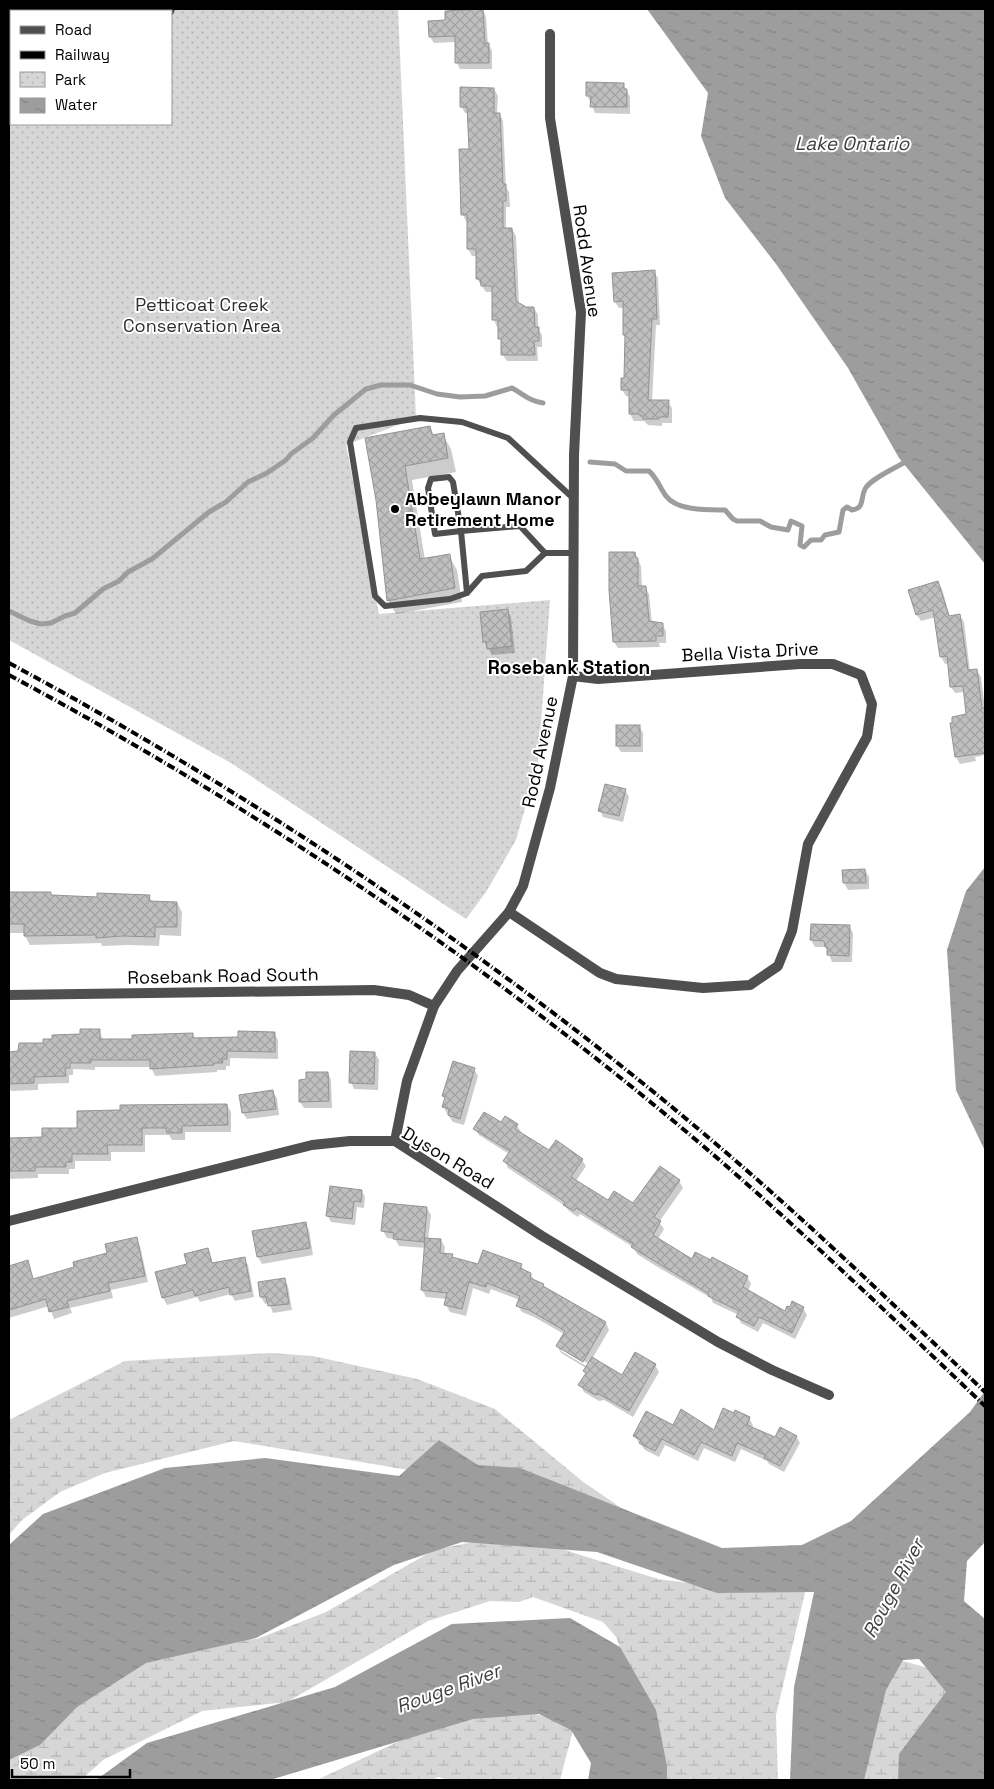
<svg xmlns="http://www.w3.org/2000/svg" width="994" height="1789" font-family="'Space Grotesk',sans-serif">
  <defs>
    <pattern id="wetland-marsh" width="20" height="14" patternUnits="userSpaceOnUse" patternTransform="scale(1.25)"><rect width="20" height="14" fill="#d6d6d6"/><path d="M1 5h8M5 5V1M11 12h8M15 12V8" fill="none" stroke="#b6b6b6"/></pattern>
    <pattern id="park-dots" width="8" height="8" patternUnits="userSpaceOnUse" patternTransform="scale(1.25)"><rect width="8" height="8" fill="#d6d6d6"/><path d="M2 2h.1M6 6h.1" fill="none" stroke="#b6b6b6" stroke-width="1.8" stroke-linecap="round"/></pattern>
    <pattern id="water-ripples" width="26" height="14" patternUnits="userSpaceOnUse" patternTransform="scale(1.25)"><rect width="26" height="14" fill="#9d9d9d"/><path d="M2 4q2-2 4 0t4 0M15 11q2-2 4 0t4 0" fill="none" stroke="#858585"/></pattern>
    <pattern id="building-cross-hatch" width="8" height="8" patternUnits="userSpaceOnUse" patternTransform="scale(1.25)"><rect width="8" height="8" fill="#bfbfbf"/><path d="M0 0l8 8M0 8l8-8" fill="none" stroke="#a2a2a2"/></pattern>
  </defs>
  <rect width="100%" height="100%" fill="#fff"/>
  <!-- wetland -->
  <g fill="url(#wetland-marsh)">
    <polygon points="271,1353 313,1356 417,1379 495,1409 582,1481 662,1536 445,1476 234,1441 105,1473 60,1492 22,1520 9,1535 9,1420 125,1361"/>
    <polygon points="513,1534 658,1579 747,1591 807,1584 776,1715 778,1780 656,1780 645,1711 616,1637 603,1622 533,1597 519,1602 490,1601 428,1621 287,1702 202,1711 103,1760 81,1780 9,1780 9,1748 169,1643 257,1639 326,1612 434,1550"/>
    <polygon points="888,1657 947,1673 964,1686 898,1780 853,1780"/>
    <polygon points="520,1710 562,1721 573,1730 560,1780 451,1780 438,1777 432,1780 317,1780 412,1735 482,1711"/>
  </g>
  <!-- park -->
  <path fill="url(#park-dots)" fill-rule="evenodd" d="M9,9h389l18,409 -70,27 33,169 171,-14 -12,163 -22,77 -30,52 -20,27 -235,-156 -222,-123zM11,11h160v113h-160z"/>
  <!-- water -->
  <g fill="url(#water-ripples)">
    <polygon points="647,9 985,9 985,564 899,458 848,368 776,264 725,198 701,136 708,93"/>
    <polygon points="985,867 985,1151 956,1090 947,950 966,891"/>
    <polygon points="985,1391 985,1542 967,1561 964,1601 985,1619 985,1780 898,1780 899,1754 946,1692 919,1659 903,1660 886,1690 864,1780 790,1780 794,1687 814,1592 717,1593 597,1552 462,1542 394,1565 256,1638 146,1663 77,1707 40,1745 9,1760 9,1545 43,1514 165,1468 265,1458 399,1476 439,1440 478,1465 520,1468 722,1548 802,1545 851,1521 970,1412"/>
    <polygon points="570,1618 620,1647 656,1710 667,1766 667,1780 588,1780 591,1763 571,1730 539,1714 473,1719 270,1780 96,1780 147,1743 335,1687 452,1624"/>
  </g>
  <!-- shadow -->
  <g fill="#0003" fill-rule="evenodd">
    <polygon points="483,10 486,17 488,44 492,51 492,69 460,69 457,63 456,42 434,43 430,37 446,21"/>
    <polygon points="623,84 630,97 630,114 595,113 587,95"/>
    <polygon points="494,89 498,96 497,114 500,114 503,121 506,187 509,192 510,207 506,207 506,229 512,229 516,236 519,304 526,308 534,308 538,315 538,329 542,335 542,347 537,347 538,361 507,361 503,355 499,327 497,327 494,320 493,292 486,292 477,279 477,256 472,256 468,249 468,221 466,221 463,215 470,150 468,113 465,113 461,106"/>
    <polygon points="654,272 658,278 660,325 656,325 652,401 668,402 672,408 672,423 662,423 662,426 648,425 644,421 634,421 630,414 630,397 626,396 622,390 625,379 626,339 624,335 624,308 619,308 615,302"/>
    <polygon points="430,428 435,436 443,435 451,449 456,472 412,480 425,560 449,556 457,570 462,602 396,614 388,600 377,500"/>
    <polygon points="635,553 641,566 642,587 645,587 649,594 652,623 662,625 666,631 666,643 659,643 660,647 618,648 614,642"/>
    <polygon points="938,582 942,589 950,617 960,616 964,622 970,671 977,671 981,677 985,709 985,755 975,757 976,761 960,764 956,757 967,716 965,692 955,693 951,687 949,663 945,664 941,657 936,617 921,621 917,615"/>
    <polygon points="508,611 511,617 515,653 492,655 484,641"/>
    <polygon points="639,726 643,733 643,752 621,752 617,746"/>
    <polygon points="625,790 629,797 623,822 603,817 600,810"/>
    <polygon points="865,870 869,877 869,889 848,890 844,883"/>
    <polygon points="9,892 51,894 52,896 98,898 149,896 153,903 177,903 182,912 181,936 160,935 159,946 128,945 102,946 101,943 30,945 25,936 25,933 9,933"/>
    <polygon points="849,926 853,933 852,962 832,962 826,947 815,947 811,940"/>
    <polygon points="99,1030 103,1040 133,1040 193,1034 196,1040 240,1038 274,1033 278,1040 278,1059 230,1058 230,1066 226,1066 226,1070 217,1070 217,1072 155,1076 151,1067 95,1067 95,1070 73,1069 73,1075 69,1075 69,1083 38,1084 38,1090 11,1091 9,1087 9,1053 20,1052 44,1044"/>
    <polygon points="375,1053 379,1060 378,1090 354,1089 351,1082"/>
    <polygon points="474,1069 478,1076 464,1125 453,1122 447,1114 444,1107 446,1099 444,1096"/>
    <polygon points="328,1073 331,1080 332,1108 304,1108 300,1102"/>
    <polygon points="273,1092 277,1098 279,1115 247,1119 243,1113"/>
    <polygon points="227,1105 231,1112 231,1132 185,1132 185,1140 172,1140 169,1135 145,1135 145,1152 111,1152 111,1161 75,1161 75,1169 69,1169 69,1174 38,1174 38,1178 9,1179 9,1139 44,1139 78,1129 121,1112"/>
    <polygon points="501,1124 517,1125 521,1132 520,1133 550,1152 582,1160 586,1166 576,1181 608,1202 634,1205 660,1167 679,1181 683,1188 659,1222 664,1229 658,1239 692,1261 747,1277 751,1284 748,1291 785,1313 803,1308 807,1315 795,1339 763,1323 758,1332 741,1323 738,1317 739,1315 713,1303 711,1298 656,1266 637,1254 633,1247 580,1214 578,1217 569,1211 565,1206 508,1168 505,1161 509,1154 479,1135 475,1129"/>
    <polygon points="362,1191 365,1197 364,1208 357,1207 355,1225 331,1222 327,1215"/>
    <path d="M427,1208l4,7 -3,24 13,1 4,7 -1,8h8l2,4 25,6h42l4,7 6,2 3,6 9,5 3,4 60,34 3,7 -17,29 30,18 33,-12 4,7 -26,45 -29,-17 -5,1 -15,-9 -4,-7 6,-11 -2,-3 2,-3 -25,-15 -4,-7 7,-12 -30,-17 -12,-5 -4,-6 2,-6 -29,-11 -2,5 -16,-6 -7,28 -16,-4 -4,-7 1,-6 -21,-2 -4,-7 4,-42 -27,-2 -4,-7 -8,-1 -4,-7zM561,1348l28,16 -1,3 -27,-16z"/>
    <polygon points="305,1223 309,1230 313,1255 262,1264 258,1257 254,1232"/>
    <polygon points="136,1239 140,1246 148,1282 111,1290 113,1298 70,1308 72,1313 54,1319 49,1306 9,1318 9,1267 27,1262 34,1280 76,1268 109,1254"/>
    <polygon points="207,1249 213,1264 244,1258 248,1265 254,1297 235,1301 231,1294 200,1302 197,1297 167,1305 163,1298 156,1273 188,1265"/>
    <polygon points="284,1279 288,1286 292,1310 273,1313 269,1303 265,1304 261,1297"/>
    <polygon points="735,1414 749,1418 753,1425 752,1428 776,1438 796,1436 800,1443 784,1472 769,1464 767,1461 741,1449 735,1462 704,1448 698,1461 665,1445 659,1457 645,1450 634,1436 673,1427 714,1432"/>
  </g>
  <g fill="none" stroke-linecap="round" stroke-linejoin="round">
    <!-- stream -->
    <g stroke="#9d9d9d" stroke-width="5">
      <path d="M590,462l25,2 11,7h23c8,7 11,17 17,25 11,15 42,14 59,14l8,9 4,2h23l11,6 17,3 3,-9 11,5 -2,19 4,2 7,-7h10l4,-5 14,-3 4,-22 4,-3 5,3c13,-2 8,-11 13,-21 5,-10 32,-22 42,-28"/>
      <path d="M9,611l21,10 11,3 10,-1 14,-7 10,-3 28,-24 16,-8 9,-9 24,-13 57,-47 17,-10 22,-20 19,-9 19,-13 5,-6 22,-16 21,-23 32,-26 15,-4h29l27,9 23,3 25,-1 27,-8c13,7 15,12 31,15"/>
    </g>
  </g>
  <!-- building -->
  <g fill="url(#building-cross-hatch)" stroke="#939393">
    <polygon points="483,9 485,43 489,43 489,63 455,63 455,36 429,37 428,21 445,20 445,11"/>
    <polygon points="586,82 624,83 624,89 627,89 627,107 590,107 591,96 586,96"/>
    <polygon points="460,87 494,88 494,113 500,113 503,184 506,184 506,201 503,201 503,228 512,228 516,301 526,307 534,307 535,327 539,327 539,341 534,341 535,355 501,355 501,339 498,339 498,320 492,320 492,286 481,286 480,279 476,279 476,249 467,249 467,215 461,215 459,149 469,149 467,107 460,107"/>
    <polygon points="655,270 657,319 652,319 648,400 669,400 668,417 659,417 659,419 643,419 643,416 640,416 640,414 629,414 629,390 621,390 621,378 624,378 625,335 623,335 623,301 614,302 612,273"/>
    <polygon points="430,426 432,435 444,433 448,458 405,466 420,559 450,554 455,588 387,601 376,500 365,438"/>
    <polygon points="609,552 635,552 636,558 638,558 638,586 646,586 649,621 663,623 663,636 656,636 656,641 613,642 609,590"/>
    <polygon points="938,581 949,616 960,614 968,670 977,669 982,708 985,708 985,753 955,757 950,723 952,723 952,717 966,714 963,686 950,687 947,656 940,657 933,610 916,615 908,590"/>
    <polygon points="508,609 512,646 487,649 486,641 483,642 480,612"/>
    <rect x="616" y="725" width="24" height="21"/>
    <polygon points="605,784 626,789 619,816 598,811"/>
    <polygon points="865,869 866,883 843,883 842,870"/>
    <polygon points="9,892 51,892 51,895 97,897 97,893 150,895 149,901 177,902 177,927 155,927 155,937 122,936 96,938 96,935 24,936 24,924 9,924"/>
    <polygon points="811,924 850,925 849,956 827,955 827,947 825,947 824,941 810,940"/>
    <polygon points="80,1029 100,1029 100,1039 132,1039 132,1035 193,1033 193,1038 238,1037 238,1031 275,1032 275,1052 227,1051 227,1059 222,1059 223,1063 214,1063 214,1065 150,1069 150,1060 91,1060 91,1063 70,1063 70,1068 65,1068 66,1076 34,1077 34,1083 9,1084 9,1052 18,1051 19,1043 43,1043 43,1039 52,1039 52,1035 80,1034"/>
    <polygon points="350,1051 375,1052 374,1084 349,1083"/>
    <polygon points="453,1061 475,1068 460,1119 448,1115 449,1109 442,1107 445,1097 442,1096"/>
    <polygon points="306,1072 328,1072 329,1101 299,1102 299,1080 306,1079"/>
    <polygon points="273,1090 276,1109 242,1113 239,1095"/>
    <polygon points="227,1104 228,1125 182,1126 182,1133 167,1133 166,1128 142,1128 142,1145 107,1145 108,1154 72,1154 72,1162 66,1162 66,1167 35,1167 35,1171 9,1171 9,1138 42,1137 42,1128 77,1128 77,1111 120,1110 120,1105"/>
    <polygon points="484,1112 501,1122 505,1116 518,1124 515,1129 549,1150 556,1140 583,1159 571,1177 608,1200 614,1191 633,1203 660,1166 680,1180 654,1217 661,1221 653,1235 692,1259 695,1252 711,1260 712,1257 748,1276 743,1287 785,1311 787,1306 790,1307 792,1301 804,1307 792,1333 759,1317 754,1326 736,1317 739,1311 708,1296 709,1294 651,1259 631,1247 633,1244 576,1208 574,1211 563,1205 565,1202 503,1161 510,1151 473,1129"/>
    <polygon points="330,1186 362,1190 361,1202 354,1201 352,1219 326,1216"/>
    <polygon points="384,1203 427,1207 424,1242 393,1239 394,1233 381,1231"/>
    <polygon points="306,1222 310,1248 257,1257 252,1231"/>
    <polygon points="137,1237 145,1276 108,1283 110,1291 67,1301 69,1307 49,1312 46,1299 9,1310 9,1266 28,1260 33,1279 74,1267 73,1262 107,1253 105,1244"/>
    <polygon points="425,1238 441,1239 440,1253 453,1254 452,1257 478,1264 483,1250 522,1264 520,1268 531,1273 530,1278 544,1284 543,1286 606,1322 583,1362 556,1346 565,1331 529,1310 516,1306 520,1296 487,1283 486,1287 469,1282 462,1309 444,1305 447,1293 421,1290"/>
    <polygon points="208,1248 212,1263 245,1257 251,1291 230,1295 229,1287 195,1296 193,1290 162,1298 155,1272 187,1264 184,1254"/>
    <polygon points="285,1278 289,1304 268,1306 266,1297 260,1297 258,1282"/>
    <polygon points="635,1352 656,1364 629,1411 599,1394 595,1395 578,1385 586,1373 583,1371 592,1357 622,1375"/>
    <polygon points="723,1408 734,1413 735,1410 750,1417 747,1425 775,1437 780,1427 797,1436 780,1466 764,1458 765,1455 737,1443 732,1456 701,1442 694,1455 662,1439 655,1451 639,1443 641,1440 633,1436 646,1411 673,1425 681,1409 714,1430"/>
  </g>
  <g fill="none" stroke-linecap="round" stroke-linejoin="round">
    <!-- lane -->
    <g stroke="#4f4f4f" stroke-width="6">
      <polyline points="171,12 172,9"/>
      <polyline points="9,108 11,108"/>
      <polyline points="545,553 573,553"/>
      <polyline points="467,593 461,531 435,534 428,488 431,479 449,477 453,482 461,531 520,526 545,553 526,571 482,576 467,593 450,599 385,606 375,596 350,442 356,428 420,418 462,422 508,438 574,499"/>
    </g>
    <!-- street -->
    <g stroke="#4f4f4f" stroke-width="10">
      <polyline points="509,912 600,973 616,979 703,988 750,985 778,966 792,931 808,844 867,737 872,704 861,675 833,664 800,664 598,679 573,676"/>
      <polyline points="9,995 374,990 409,995 434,1006"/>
      <polyline points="395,1141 407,1081 434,1006 457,971 509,912 523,886 550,788 573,676 574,455 581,312 550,118 550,34"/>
      <polyline points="9,1221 312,1145 350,1141 395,1141 542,1236 718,1342 772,1370 829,1395"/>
    </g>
    <!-- rail -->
    <g stroke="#000" stroke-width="4" stroke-dasharray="8 2.5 1 2.5" stroke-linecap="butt">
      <path d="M9,663c249,134 485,293 700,475 96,81 186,168 276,254"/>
      <path d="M9,675c226,121 440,263 639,425 118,96 227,201 337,306"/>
    </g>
  </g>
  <!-- markers -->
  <circle fill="#000" stroke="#fff" stroke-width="2" cx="395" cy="509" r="5"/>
  <g text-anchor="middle" stroke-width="4" stroke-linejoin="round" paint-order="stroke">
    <!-- street labels -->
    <g font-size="18" fill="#000" stroke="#fff">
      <text transform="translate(587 261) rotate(82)" y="6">Rodd Avenue</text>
      <text transform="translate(750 652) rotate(-3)" y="6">Bella Vista Drive</text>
      <text transform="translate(540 752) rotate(-78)" y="6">Rodd Avenue</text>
      <text transform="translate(223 976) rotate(-1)" y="6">Rosebank Road South</text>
      <text transform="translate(448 1158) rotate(31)" y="6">Dyson Road</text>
    </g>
    <!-- park labels -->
    <g font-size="18" fill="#2d2d2d" stroke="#fff">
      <text x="202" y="311">Petticoat Creek<tspan x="202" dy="21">Conservation Area</tspan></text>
    </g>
    <!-- poi labels -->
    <g font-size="18" font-weight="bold" fill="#000" stroke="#fff" text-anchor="start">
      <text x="405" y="505">Abbeylawn Manor<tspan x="405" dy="21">Retirement Home</tspan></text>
    </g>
    <!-- water labels -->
    <g font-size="19" font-style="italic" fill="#3e3e3e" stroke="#fff">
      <text x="852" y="150">Lake Ontario</text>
      <text transform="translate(893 1588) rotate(-62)" y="7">Rouge River</text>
      <text transform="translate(448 1688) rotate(-20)" y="7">Rouge River</text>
    </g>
    <!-- neighbourhood labels -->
    <g font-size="19" font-weight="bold" fill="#000" stroke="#fff">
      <text x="569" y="674">Rosebank Station</text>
    </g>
  </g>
  <!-- border -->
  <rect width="994" height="1789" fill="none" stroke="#000000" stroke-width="20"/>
  <!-- legend -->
  <rect x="10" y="10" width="162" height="115" fill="#ffffff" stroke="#999999"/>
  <rect x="20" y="26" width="25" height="8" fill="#4f4f4f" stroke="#999999"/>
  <text x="55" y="35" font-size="15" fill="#000000">Road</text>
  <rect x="20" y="51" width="25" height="8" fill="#000000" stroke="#999999"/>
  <text x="55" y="60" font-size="15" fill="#000000">Railway</text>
  <rect x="20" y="72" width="25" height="15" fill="url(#park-dots)" stroke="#999999"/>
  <text x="55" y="85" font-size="15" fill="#000000">Park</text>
  <rect x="20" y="98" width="25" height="15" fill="url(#water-ripples)" stroke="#999999"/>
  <text x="55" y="110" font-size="15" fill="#000000">Water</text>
  <!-- scale -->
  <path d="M12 1769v8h118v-8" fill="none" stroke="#000000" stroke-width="2.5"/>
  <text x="20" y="1769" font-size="15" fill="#000000" stroke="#ffffff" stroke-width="4" paint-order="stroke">50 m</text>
</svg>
